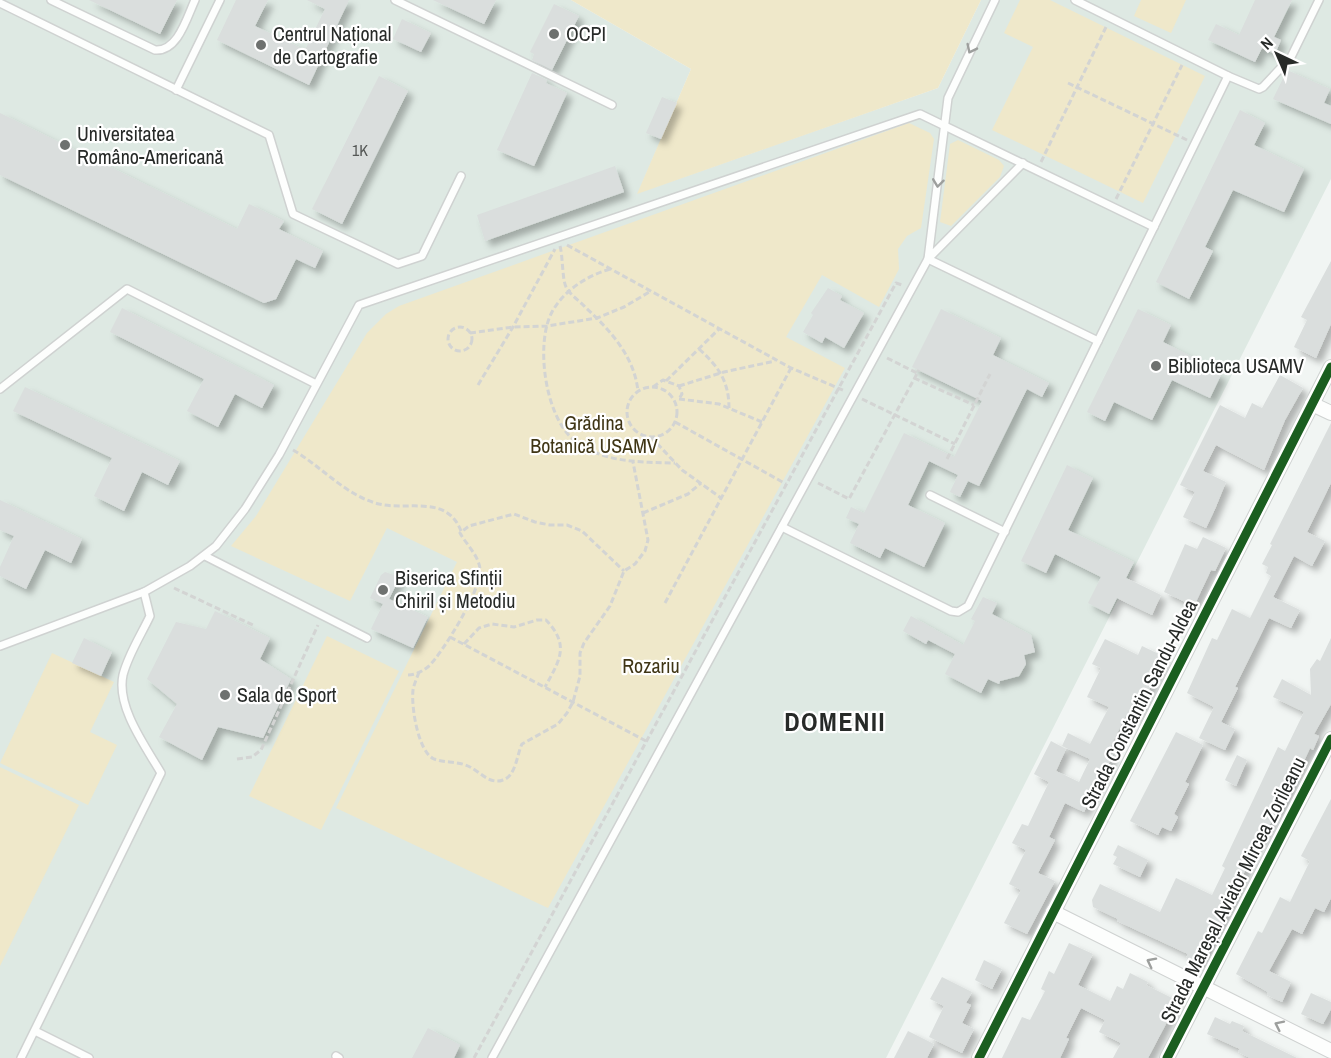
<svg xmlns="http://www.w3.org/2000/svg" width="1331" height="1058" font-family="'Archivo Narrow',sans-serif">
  <defs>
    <filter id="shadow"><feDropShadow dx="5.5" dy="5.5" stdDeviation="3" flood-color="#0004"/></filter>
  </defs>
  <rect width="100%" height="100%" fill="#f1f5f3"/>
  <!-- built -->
  <polygon fill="#dee9e3" points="0,0 571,0 691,69 638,193 938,88 981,0 1331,0 1331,179 886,1058 0,1058"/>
  <!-- green -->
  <g fill="#efe8ca">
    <polygon points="571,0 981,0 938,88 637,194 691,69"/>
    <polygon points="1020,0 1050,0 1205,76 1143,203 992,130 1033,47 1004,33"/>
    <polygon points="1141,0 1186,0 1171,33 1134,16"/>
    <polygon points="909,123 930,133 934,139 921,228 907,236 898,249 899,269 879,307 822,275 786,337 845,368 548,908 336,808 457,562 387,528 350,601 231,546 256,516 367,333 386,314 399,306"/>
    <polygon points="958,140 999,160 1004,166 1000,177 951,226 940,222 950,144"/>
    <polygon points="327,636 399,671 321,830 249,796"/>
    <polygon points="52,653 114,682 90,732 117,745 88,805 0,763"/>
    <polygon points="0,767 79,805 0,966"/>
  </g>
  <!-- building -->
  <g fill="#dadedd" filter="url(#shadow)">
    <polygon points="89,0 177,0 160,34"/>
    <polygon points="236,0 268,0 255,26 305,50 325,9 307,0 349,0 309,85 217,40"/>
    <polygon points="433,0 496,0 484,24"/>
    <polygon points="1255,0 1292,0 1274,37 1281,40 1275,54 1262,48 1255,62 1208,40 1216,24 1239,35"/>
    <polygon points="554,4 579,16 552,70 532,60 534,54 530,52"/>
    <polygon points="402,19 431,33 421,52 393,39"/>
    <polygon points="1287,70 1330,89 1324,103 1331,106 1331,124 1273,99"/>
    <polygon points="532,73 547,80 546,83 567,93 534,166 497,150"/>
    <polygon points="379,76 408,91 342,224 312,209"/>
    <polygon points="662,97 677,103 661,139 646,133"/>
    <polygon points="1240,110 1265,123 1254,145 1304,169 1284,212 1233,190 1205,247 1213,251 1189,299 1156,282"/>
    <polygon points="0,113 237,229 249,204 284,221 279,229 323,251 315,268 296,259 276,299 264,303 0,175"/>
    <polygon points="615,166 624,192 485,241 477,215"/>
    <polygon points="1331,261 1331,324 1316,358 1294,347 1307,320 1301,317"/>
    <polygon points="828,288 842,296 840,300 864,313 844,348 825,337 822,343 803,332 813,315 811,313"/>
    <polygon points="122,308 274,385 262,408 235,394 218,427 187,411 204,379 110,332"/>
    <polygon points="941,309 1001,338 993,355 1049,383 1042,397 1027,389 979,486 968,481 960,497 950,492 958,475 929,461 908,505 945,523 924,567 885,548 880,558 850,543 859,524 846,518 851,507 864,513 904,433 954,457 982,401 912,367"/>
    <polygon points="1138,309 1171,325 1163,342 1193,357 1191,361 1221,375 1210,398 1172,380 1152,420 1114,402 1105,421 1087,412"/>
    <polygon points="1280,375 1303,388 1285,420 1264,470 1216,445 1203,471 1226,482 1215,509 1206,528 1183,517 1195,492 1180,485 1220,405 1245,418 1252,403 1262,408"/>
    <polygon points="25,387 180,461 168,485 142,472 124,511 94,496 112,458 13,411"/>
    <polygon points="1331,423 1331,483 1307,532 1325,541 1312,566 1294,556 1273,597 1300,610 1291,628 1269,618 1235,687 1238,688 1221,722 1235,729 1225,750 1199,738 1214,707 1187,693 1212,638 1217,640 1232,609 1250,618 1271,576 1266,573 1268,567 1262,564 1272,545 1270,544"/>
    <polygon points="1067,465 1093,478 1068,530 1134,562 1126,578 1161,595 1152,615 1117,598 1109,614 1088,603 1101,577 1055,554 1046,573 1021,561"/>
    <polygon points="0,500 82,539 71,563 45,550 26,589 0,576 0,567 14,536 0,530"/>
    <polygon points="1203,537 1226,548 1215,571 1211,570 1194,606 1164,592 1185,544 1197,549"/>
    <polygon points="385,572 400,577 389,599 428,617 413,648 371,629 383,604 370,598 381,575"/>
    <polygon points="983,597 997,603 992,614 1031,635 1035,652 1024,655 1026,664 1019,676 1000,681 999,684 988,679 981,693 945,674 955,654 928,640 926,644 903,631 911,616 963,645 975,621 971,619"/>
    <polygon points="215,611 270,638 260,659 291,679 263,738 218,727 202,760 159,737 177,704 147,679 176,622 206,629"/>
    <polygon points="84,638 112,652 101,676 72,663"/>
    <polygon points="1331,638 1331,704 1314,734 1319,736 1313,750 1310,748 1280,812 1277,811 1261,841 1259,840 1238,886 1242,888 1235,903 1233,901 1203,966 1186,958 1188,954 1117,921 1118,919 1093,907 1092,900 1100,884 1160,912 1176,878 1212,895 1225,868 1222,866 1278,747 1285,751 1304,712 1273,697 1282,679 1311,695 1310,669 1317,659 1320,661"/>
    <polygon points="1105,639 1138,655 1142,646 1165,657 1135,719 1126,715 1108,752 1113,755 1084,812 1065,803 1049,837 1055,840 1038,873 1055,881 1027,934 1004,923 1021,890 1009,884 1026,850 1012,843 1022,824 1028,826 1049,782 1034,774 1051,741 1066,749 1056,771 1079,782 1090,759 1062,746 1068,733 1090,744 1109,707 1087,697 1101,668 1092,664"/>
    <polygon points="1176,732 1203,745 1185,782 1189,784 1174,814 1178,817 1171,831 1162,827 1158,835 1130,821"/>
    <polygon points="1237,755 1247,760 1236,786 1225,780"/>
    <polygon points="1331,799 1331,898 1324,912 1315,908 1302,934 1292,929 1269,971 1291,982 1282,1002 1267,995 1268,992 1236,974 1258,931 1262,933 1280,897 1290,902 1310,861 1301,856"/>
    <polygon points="1118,845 1148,860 1140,877 1113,864 1117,857 1113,855"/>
    <polygon points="1069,943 1093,954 1078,985 1110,1001 1117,986 1123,989 1130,973 1148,982 1146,985 1178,1001 1148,1058 1113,1058 1121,1043 1099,1032 1105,1020 1081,1008 1066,1038 1069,1039 1060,1058 1002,1058 1022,1017 1030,1020 1045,991 1041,989 1049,971 1054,974"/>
    <polygon points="984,960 1002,969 992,989 975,980"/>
    <polygon points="942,977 972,992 966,1003 971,1005 962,1023 974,1029 962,1053 929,1037 944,1006 930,999"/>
    <polygon points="1311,993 1331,1002 1331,1009 1323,1024 1301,1014"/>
    <polygon points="1215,1017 1230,1024 1232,1021 1244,1026 1242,1031 1297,1058 1250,1058 1238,1052 1240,1049 1207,1034"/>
    <polygon points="428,1028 460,1045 454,1058 412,1058"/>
    <polygon points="908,1031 934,1044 927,1058 894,1058"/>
  </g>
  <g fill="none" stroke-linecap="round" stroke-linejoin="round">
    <!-- lane casing -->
    <g stroke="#cfd2d1" stroke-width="10">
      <g id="lane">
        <path d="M51,0l104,50c23,2 32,-33 40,-50"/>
        <polyline points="395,0 612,105"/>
        <polyline points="995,0 948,98 928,259 1023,163"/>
        <polyline points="1075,0 1228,76 1259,89 1263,87 1291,57 1319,0"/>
        <polyline points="0,3 269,135 293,214 398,264 422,256 461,176"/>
        <polyline points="176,90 220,0"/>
        <polyline points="0,389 127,289 316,384"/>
        <polyline points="930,495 1005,532"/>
        <polyline points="782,527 951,611 958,612 968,606 1228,76"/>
        <polyline points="205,556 367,638"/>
        <polyline points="0,646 144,592 190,566 216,546 245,509 279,455 359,305 920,114 1154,227"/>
        <polyline points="35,1031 89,1058"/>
        <polyline points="336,1056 339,1058"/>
        <path d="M21,1058l140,-285c-15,-26 -45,-66 -38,-98 5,-20 18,-40 27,-59l-6,-24"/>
        <polyline points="492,1058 928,259 1098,341"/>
      </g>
    </g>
    <!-- street casing -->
    <g stroke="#cfd2d1" stroke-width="16">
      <g id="street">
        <polyline points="1312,404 1331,413"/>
        <polyline points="1053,912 1331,1051"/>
        <polyline points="979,1058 1331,367"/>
        <polyline points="1167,1058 1331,739"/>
      </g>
    </g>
    <!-- path -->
    <g stroke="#d3d4d3" stroke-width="3" stroke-dasharray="6 3" stroke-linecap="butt">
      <polyline points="1068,83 1187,140"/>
      <polyline points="1041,162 1106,27"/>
      <polyline points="1116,199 1182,65"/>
      <polyline points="567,245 791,368 845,391"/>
      <path d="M560,246c3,11 2,32 6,41 3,7 14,14 19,20 25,23 50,50 53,85"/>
      <path d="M610,269c-23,7 -46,21 -58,43 -17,31 -7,105 22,128 28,23 66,22 101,23"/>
      <circle cx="460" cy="339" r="12"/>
      <polyline points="470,333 513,327 547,326 597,318 624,307 651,291"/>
      <path d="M699,349c19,17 30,32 30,59"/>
      <polyline points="887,358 917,373"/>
      <polyline points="914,378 974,405"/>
      <polyline points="666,381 719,329"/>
      <polyline points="478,385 513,327 555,249"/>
      <polyline points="679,386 724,372 775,361"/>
      <polyline points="653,387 663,380 679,386 682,394 679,399"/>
      <circle cx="652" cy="412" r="25"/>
      <polyline points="679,399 719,404 762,422"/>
      <polyline points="862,399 955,444"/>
      <polyline points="675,422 786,484"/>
      <polyline points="651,437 682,470 721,498"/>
      <path d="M293,450c28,16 53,46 86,54 28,7 68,-10 82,27"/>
      <polyline points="947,459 990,374"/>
      <polyline points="818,483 849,499 919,370"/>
      <polyline points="643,513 688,494 701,483"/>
      <polyline points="174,588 255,626"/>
      <polyline points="665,603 791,368"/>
      <polyline points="450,637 646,741"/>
      <path d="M464,644l15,-16 13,-4 22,3 23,-7h9c24,25 14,40 -1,67"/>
      <path d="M419,672c-2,6 -5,12 -6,18 -2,16 5,62 21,69 11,4 25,2 36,8 10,5 20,18 33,13 13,-4 14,-26 19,-36l36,-20 9,-11 6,-11 7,-26v-23l4,-10 26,-37 14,-35 11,-7 10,-13 3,-11 -15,-78"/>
      <path d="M408,675c8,0 15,-4 21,-9 14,-14 53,-77 51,-97 -1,-13 -14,-25 -20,-36l9,-7 45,-12 21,8 15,3h17l15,6 42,40"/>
      <polyline points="237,759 252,757 261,750 318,625"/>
      <polyline points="474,1058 896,283 902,285"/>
    </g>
    <!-- lane -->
    <use href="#lane" stroke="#fdfefd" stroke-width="7"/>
    <!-- street -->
    <use href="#street" stroke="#fdfefd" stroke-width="14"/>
    <!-- cycleway casing -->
    <g stroke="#fff" stroke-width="13">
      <g id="cycleway">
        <polyline points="979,1058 1331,367"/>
        <polyline points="1167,1058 1331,739"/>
      </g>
    </g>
    <!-- cycleway -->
    <use href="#cycleway" stroke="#1b5e20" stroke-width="9"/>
  </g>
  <!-- one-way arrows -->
  <defs><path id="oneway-chevron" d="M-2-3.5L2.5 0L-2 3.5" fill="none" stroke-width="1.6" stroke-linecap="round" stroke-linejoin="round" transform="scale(1.5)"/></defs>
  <g stroke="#9d9f9d">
    <use href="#oneway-chevron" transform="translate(971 49) rotate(116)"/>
    <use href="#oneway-chevron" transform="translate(938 183) rotate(97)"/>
    <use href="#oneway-chevron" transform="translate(1151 962) rotate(-153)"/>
    <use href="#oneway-chevron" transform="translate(1279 1025) rotate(-154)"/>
  </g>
  <!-- markers -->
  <g fill="#6e716f" stroke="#fff" stroke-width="2">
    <circle cx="554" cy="34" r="6"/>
    <circle cx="261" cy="45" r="6"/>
    <circle cx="65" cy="145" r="6"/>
    <circle cx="1156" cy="366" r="6"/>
    <circle cx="383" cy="590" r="6"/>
    <circle cx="225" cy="695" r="6"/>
  </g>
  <g text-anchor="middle" stroke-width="4.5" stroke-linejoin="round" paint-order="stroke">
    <!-- number labels -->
    <g font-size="16" fill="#555856">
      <text x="360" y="156">1K</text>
    </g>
    <!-- poi labels -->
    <g font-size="20" fill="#272a28" stroke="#fff" text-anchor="start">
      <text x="273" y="41">Centrul Național<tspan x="273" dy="23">de Cartografie</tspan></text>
      <text x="566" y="41">OCPI</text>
      <text x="77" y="141">Universitatea<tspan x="77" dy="23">Româno-Americană</tspan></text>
      <text x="1168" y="373">Biblioteca USAMV</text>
      <text x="395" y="585">Biserica Sfinții<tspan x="395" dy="23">Chiril și Metodiu</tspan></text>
      <text x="237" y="702">Sala de Sport</text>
    </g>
    <!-- park labels -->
    <g font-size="20" fill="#3f3515" stroke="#fff">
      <text x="594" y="430">Grădina<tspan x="594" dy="23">Botanică USAMV</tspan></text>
      <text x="651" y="673">Rozariu</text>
    </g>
    <!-- street labels -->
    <g font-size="20" fill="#272a28" stroke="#fff">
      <text transform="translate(1139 704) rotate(-63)" y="7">Strada Constantin Sandu-Aldea</text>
      <text transform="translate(1233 890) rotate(-63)" y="7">Strada Mareșal Aviator Mircea Zorileanu</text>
    </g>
    <!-- district labels -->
    <g font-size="26" font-weight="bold" letter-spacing="1.5" fill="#272a28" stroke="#fff">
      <text x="835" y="731">DOMENII</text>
    </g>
  </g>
  <!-- north arrow -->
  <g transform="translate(1277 54) rotate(316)" stroke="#ffffff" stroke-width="4.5" paint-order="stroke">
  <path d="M0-4.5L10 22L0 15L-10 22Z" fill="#272a28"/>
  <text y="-9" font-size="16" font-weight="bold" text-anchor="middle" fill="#272a28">N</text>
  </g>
</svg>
